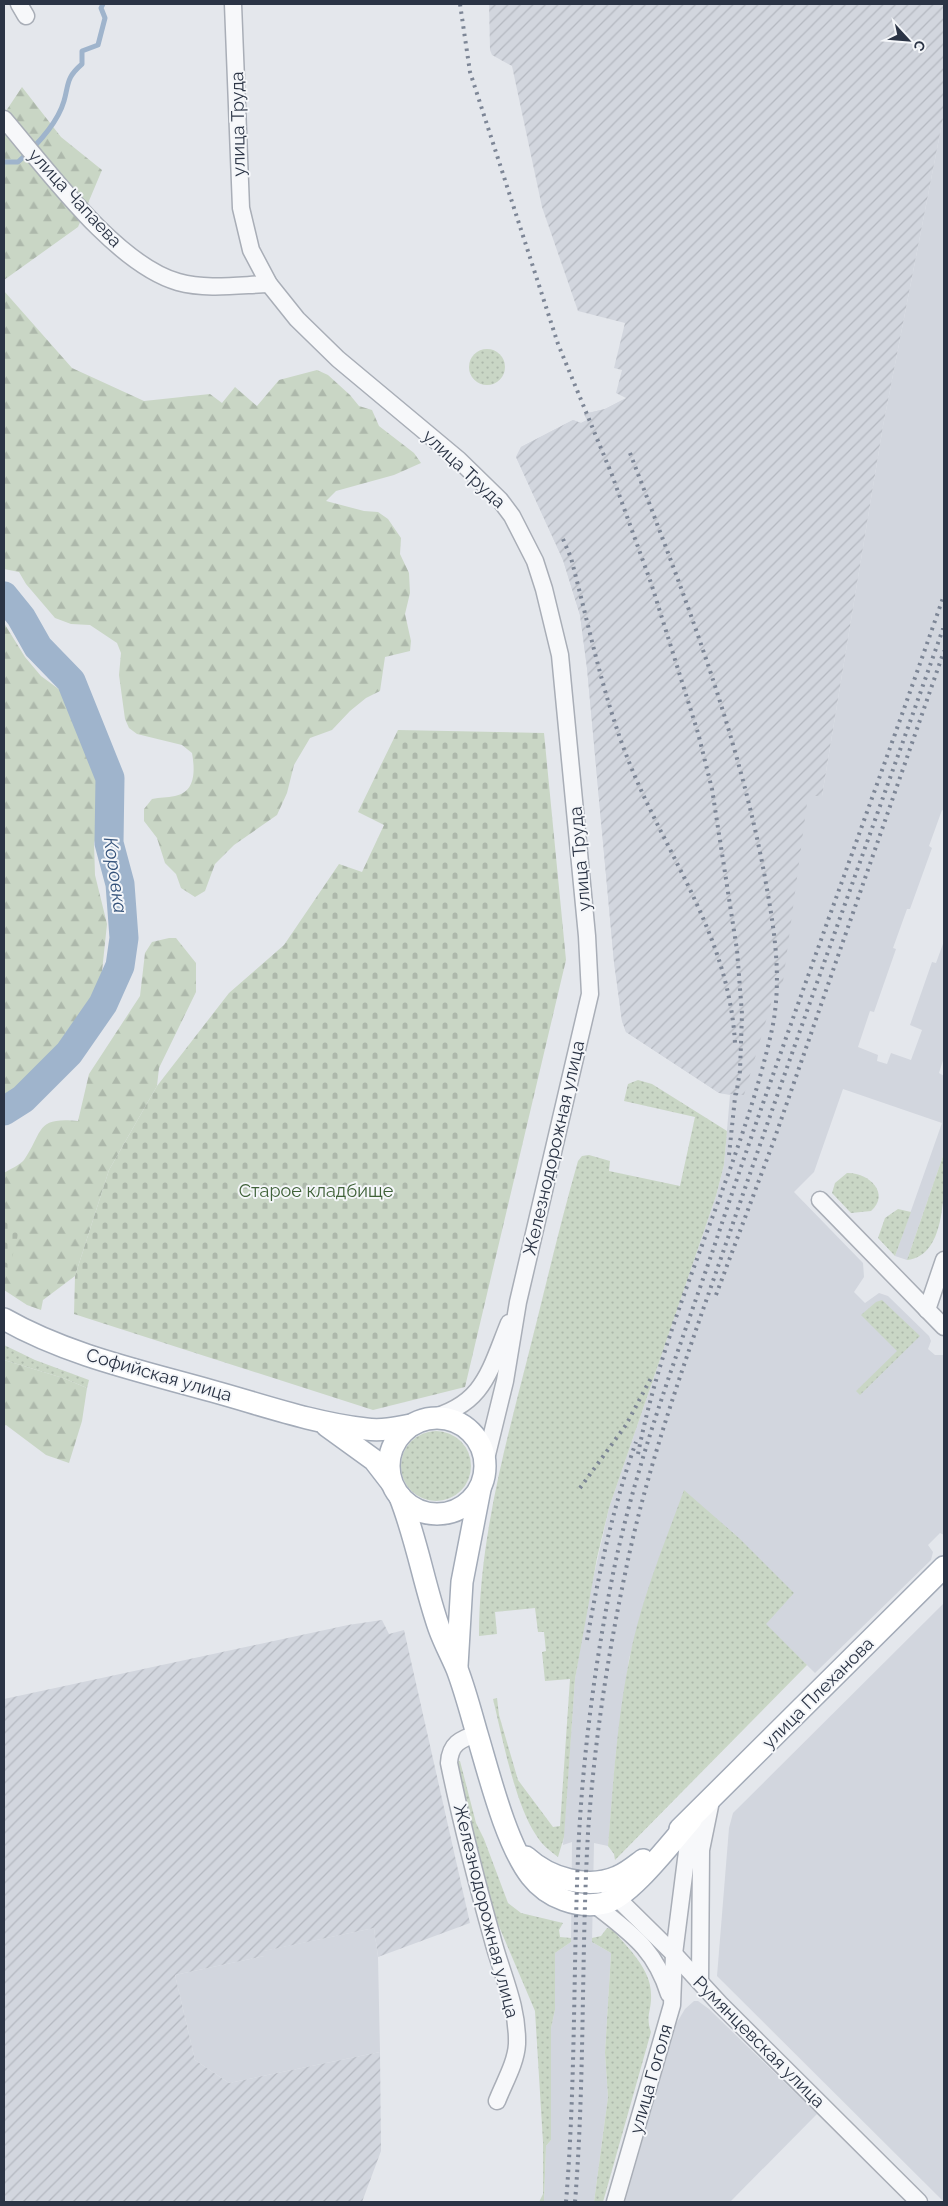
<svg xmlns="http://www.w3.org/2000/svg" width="948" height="2206" font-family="Raleway,sans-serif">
  <defs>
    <pattern id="industrial-furrows" width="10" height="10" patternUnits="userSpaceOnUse" patternTransform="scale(1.25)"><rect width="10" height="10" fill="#d2d6de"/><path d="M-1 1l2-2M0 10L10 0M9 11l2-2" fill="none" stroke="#b4b8c0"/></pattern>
    <pattern id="grass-dots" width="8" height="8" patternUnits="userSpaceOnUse" patternTransform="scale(1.25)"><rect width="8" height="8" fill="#c9d6c5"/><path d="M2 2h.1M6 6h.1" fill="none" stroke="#adb8ab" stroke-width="1.8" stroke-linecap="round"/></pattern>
    <pattern id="forest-firs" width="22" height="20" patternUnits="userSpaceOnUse" patternTransform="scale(1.25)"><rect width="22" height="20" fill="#c9d6c5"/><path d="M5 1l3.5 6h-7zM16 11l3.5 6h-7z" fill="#adb8ab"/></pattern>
    <pattern id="cemetery-stones" width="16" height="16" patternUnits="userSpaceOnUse" patternTransform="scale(1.25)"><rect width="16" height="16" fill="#c9d6c5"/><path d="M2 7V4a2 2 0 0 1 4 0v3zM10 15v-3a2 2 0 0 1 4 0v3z" fill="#adb8ab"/></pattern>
  </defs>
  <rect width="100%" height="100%" fill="#e4e7ec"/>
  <!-- built -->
  <g fill="#d2d6de">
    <polygon points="944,113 944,811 942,810 929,846 932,848 910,909 907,909 893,948 896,949 874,1012 870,1011 858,1047 878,1055 877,1061 887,1064 891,1053 911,1060 922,1030 910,1025 932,962 936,963 944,941 944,1057 939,1073 944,1076 944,1153 907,1260 895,1256 942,1123 843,1089 814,1172 794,1192 863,1263 864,1277 854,1292 865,1303 879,1293 888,1296 929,1336 931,1341 928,1349 935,1355 944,1355 944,1535 940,1533 928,1545 933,1552 931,1560 815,1673 765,1624 793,1593 642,1612 629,1659 616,1751 608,1846 594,1843 592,1942 611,1953 605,2053 608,2097 594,2202 544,2202 546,2146 551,2140 551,2028 555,2010 555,1953 571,1942 572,1842 563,1845 575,1679 587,1606 609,1508 716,1196 724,1165 730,1095 719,1093 626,1032 622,1021 614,962 587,668 580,615 563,560 516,457 521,447 573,420 581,423 587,420 584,414 605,409 627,398 765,794 822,796 883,426"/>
    <polygon points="944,1603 944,2202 717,1976 729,1828 733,1813"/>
    <polygon points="374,1928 378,1957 380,2052 229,2083 195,2060 175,1975 264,1956 263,1951"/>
    <polygon points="694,2001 698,2001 709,2009 817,2114 730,2202 625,2202 676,2024 685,2009"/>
  </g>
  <!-- industrial -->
  <g fill="url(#industrial-furrows)">
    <polygon points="489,4 944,4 944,113 883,426 822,796 808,796 782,989 773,997 744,1095 719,1093 626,1032 622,1021 614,962 587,668 580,615 563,560 516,457 521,447 573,420 581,423 587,420 584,414 605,409 626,398 616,393 622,370 614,368 625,323 578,311 542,207 512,66 492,55 490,50"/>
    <polygon points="382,1620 389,1634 404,1630 470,1923 378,1957 374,1928 264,1951 264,1956 175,1975 195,2060 229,2083 380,2052 381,2151 362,2202 4,2202 4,1699 348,1625"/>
  </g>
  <!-- grass -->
  <g fill="url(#grass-dots)">
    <circle cx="487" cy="367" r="18"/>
    <path d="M638,1080l14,4 75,47 -3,34 -8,31 -107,312 -12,50 -22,121 -11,158 -6,20c-9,-7 -16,-12 -22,-22 -21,-31 -34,-99 -43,-136l4,-1 2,17 19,65 35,47 7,-1 10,-147 -25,2 -3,-29 4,-1 -2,-19h-6l-3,-24 -40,4 2,22 -18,2c0,-94 25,-186 48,-276 17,-66 32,-133 51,-199l4,-5 7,-1 21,6 -1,10 71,15 15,-69 -71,-16 4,-17z"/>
    <path d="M944,1153c0,33 4,103 -37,107z"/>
    <path d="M847,1173c21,-1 44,20 24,38l-20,2 -19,-20 3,-10z"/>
    <polygon points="898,1209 911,1212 895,1256 878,1238 885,1218"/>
    <polygon points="882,1300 920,1336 860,1395 856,1391 897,1351 861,1315 876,1302"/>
    <polygon points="4,1345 35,1360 89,1380 87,1388 63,1378 4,1360"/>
    <circle cx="436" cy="1466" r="35"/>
    <path d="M684,1490l55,48 55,55 -28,31 41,41 -192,195 -1,-6 -6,-8c5,-62 9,-124 21,-185 11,-59 35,-116 55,-171z"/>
    <polygon points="458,1761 460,1761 476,1823 484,1839 508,1903 521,1913 563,1923 559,1930 560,1937 571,1938 571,1942 555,1953 555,2010 551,2028 551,2140 546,2146 544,2202 539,2202 543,2194 543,2142 535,2011 495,1917 460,1779"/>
    <path d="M607,1928l5,1c16,19 39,40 39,65 1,16 -6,22 0,38l-48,170h-9l14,-105 -3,-44 6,-100 -19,-11v-4l9,-2z"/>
  </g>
  <!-- forest -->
  <g fill="url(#forest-firs)">
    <polygon points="22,87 61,137 102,170 78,227 4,280 4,114"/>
    <path d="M4,291l68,77 72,33 66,-7 12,9 13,-16 22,19 22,-26 38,-10 11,5 22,20 9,11 13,4 7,16 35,27 7,10 -27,12 -58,16 -10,10 38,10 14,1 10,7 13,19 -1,16 9,19 1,20 -5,21 6,27 -1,10 -25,6 -5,34 -14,7 -16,13 -18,19 -22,8 -16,27 -7,28 -10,22 -43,30 -19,19 -10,27 -10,6 -14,-9 -5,-14 -11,-11 -8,-25 -13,-17v-12l8,-10c8,-2 15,-1 23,-3 21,-4 20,-26 17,-43l-10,-8 -45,-11 -8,-6 -4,-9 -6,-44 2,-22 -4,-10 -27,-18 -19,-1 -16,-6 -29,-34 -7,-12 -15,-3z"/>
    <polygon points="4,623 25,657 41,676 60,690 94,770 99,791 100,828 94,843 95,875 107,924 101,981 71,1037 41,1070 4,1103"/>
    <path d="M169,938h7l20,25v29l-37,76 -2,18 -48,84 -34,106 -32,24 -2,10 -14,-5 -23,-15v-117c6,-4 16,-8 20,-13 20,-29 11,-43 54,-39l11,-47 51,-78 5,-43 7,-11z"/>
    <polygon points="4,1360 63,1378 87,1388 82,1421 69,1463 46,1455 6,1425 4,1426"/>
  </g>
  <!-- cemetery -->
  <g fill="url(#cemetery-stones)">
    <polygon points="398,730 544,733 566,960 465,1387 373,1410 74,1314 75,1276 109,1170 157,1086 229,993 284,945 339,864 362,872 384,825 358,812"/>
    <polygon points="4,1220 21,1225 9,1268 4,1267"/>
  </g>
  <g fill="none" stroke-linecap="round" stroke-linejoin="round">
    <!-- stream -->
    <path stroke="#9fb4cc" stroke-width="5" d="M4,162h14c18,-16 39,-37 46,-61 5,-18 2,-23 18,-37v-13l16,-6 7,-27 -4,-10 2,-4"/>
    <!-- river -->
    <polyline stroke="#9fb4cc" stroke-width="29" points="4,596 21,617 38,647 71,681 110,778 109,843 120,884 124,938 120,966 103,1004 69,1053 23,1099 4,1111"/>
    <!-- minor casing -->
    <g stroke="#a9aeb7" stroke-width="19">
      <g id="minor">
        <polyline points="19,4 26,16"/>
        <polyline points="233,4 241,208 251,250 269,284 297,319 338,359 459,460 500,500 512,516 535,561 544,589 560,655 587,936 590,994 518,1302 505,1381 484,1467"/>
        <path d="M4,119c42,49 111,145 174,163 29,8 61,3 91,2"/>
        <polyline points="820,1200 944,1327"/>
        <polyline points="927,1310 944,1260"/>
        <path d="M427,1419c57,-14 62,-47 82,-96"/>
        <path d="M477,1734c-17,5 -27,10 -28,29 12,58 27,117 43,174 9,36 26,68 25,107 -1,19 -13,39 -20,57"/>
        <polyline points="609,1890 674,1954 720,2004 919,2202"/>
        <path d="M594,1904c36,29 60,43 75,90"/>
        <polyline points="700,1982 701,1850 711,1801"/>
        <polyline points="615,2202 672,2005 674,1954 691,1820"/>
      </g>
    </g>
    <!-- major casing -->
    <g stroke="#a3abb8" stroke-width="24">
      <g id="major">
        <path d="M4,1319c63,36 137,52 208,72 51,14 101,32 154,38 16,2 30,-1 45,-4"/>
        <circle cx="437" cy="1466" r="48"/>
        <polyline points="327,1426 374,1460 391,1482"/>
        <path d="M400,1497c17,43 24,88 39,131 5,14 12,27 18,41 8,21 14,44 20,65 12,40 29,110 54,142 17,22 47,33 74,27 25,-6 68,-63 86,-83"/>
        <polyline points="457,1666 462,1582 480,1489"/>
        <polyline points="680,1829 944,1567"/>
        <path d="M526,1857c23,21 61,33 91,20 10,-4 18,-11 26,-17"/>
      </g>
    </g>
    <!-- minor -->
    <use href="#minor" stroke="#f7f8fa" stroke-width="16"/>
    <!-- major -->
    <use href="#major" stroke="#fff" stroke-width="21"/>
    <!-- rail -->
    <g stroke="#7d8696" stroke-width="4" stroke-dasharray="2.5 5" stroke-linecap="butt">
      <polyline points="460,4 470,72 558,344 612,475 651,583 698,733 712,789 737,950 742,1014 740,1071 736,1095"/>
      <path d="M630,453c52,136 105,271 133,414 10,55 21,111 8,167 -33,143 -105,276 -133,420"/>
      <path d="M563,539l8,19c18,68 32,139 58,204 38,95 100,174 106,281"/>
      <polyline points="729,1155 736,1088"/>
      <polyline points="716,1295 773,1143 944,651"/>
      <polyline points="580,1488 626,1425 652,1376"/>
      <path d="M587,1640c12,-68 26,-133 49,-198"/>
      <path d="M566,2202c10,-122 7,-245 13,-367 5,-89 17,-179 35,-266 23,-109 63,-214 99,-319 73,-220 155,-436 231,-655"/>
      <path d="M575,2202c10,-123 6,-246 13,-369 6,-87 19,-174 37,-259 24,-118 67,-231 106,-345 69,-202 142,-402 213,-603"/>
    </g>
  </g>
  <g text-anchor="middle" stroke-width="4" stroke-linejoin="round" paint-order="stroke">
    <!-- street labels -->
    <g font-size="18" fill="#2b3445" stroke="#f4f6f9">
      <text transform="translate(238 124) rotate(-91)" y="6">улица Труда</text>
      <text transform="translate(75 198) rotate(47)" y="6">улица Чапаева</text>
      <text transform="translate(464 469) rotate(43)" y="6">улица Труда</text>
      <text transform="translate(580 859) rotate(-95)" y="6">улица Труда</text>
      <text transform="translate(554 1148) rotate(-77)" y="6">Железнодорожная улица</text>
      <text transform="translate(159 1375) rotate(16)" y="6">Софийская улица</text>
      <text transform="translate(818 1693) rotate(-45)" y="6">улица Плеханова</text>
      <text transform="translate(486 1911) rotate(76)" y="6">Железнодорожная улица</text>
      <text transform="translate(759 2042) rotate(45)" y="6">Румянцевская улица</text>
      <text transform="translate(651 2079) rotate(-74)" y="6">улица Гоголя</text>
    </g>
    <!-- park labels -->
    <g font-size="18" fill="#3f6138" stroke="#f4f6f9">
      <text x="316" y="1197">Старое кладбище</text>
    </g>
    <!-- water labels -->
    <g font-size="19" font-style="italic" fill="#34527a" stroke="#f4f6f9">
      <text transform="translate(116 875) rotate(82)" y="7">Коровка</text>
    </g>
  </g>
  <!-- border -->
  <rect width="948" height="2206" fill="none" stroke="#2b3445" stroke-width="10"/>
  <!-- north arrow -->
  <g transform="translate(908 40) rotate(116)" stroke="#f4f6f9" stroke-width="4" paint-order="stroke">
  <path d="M0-4L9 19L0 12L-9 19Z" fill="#2b3445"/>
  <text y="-8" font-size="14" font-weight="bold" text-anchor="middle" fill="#2b3445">С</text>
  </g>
</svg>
